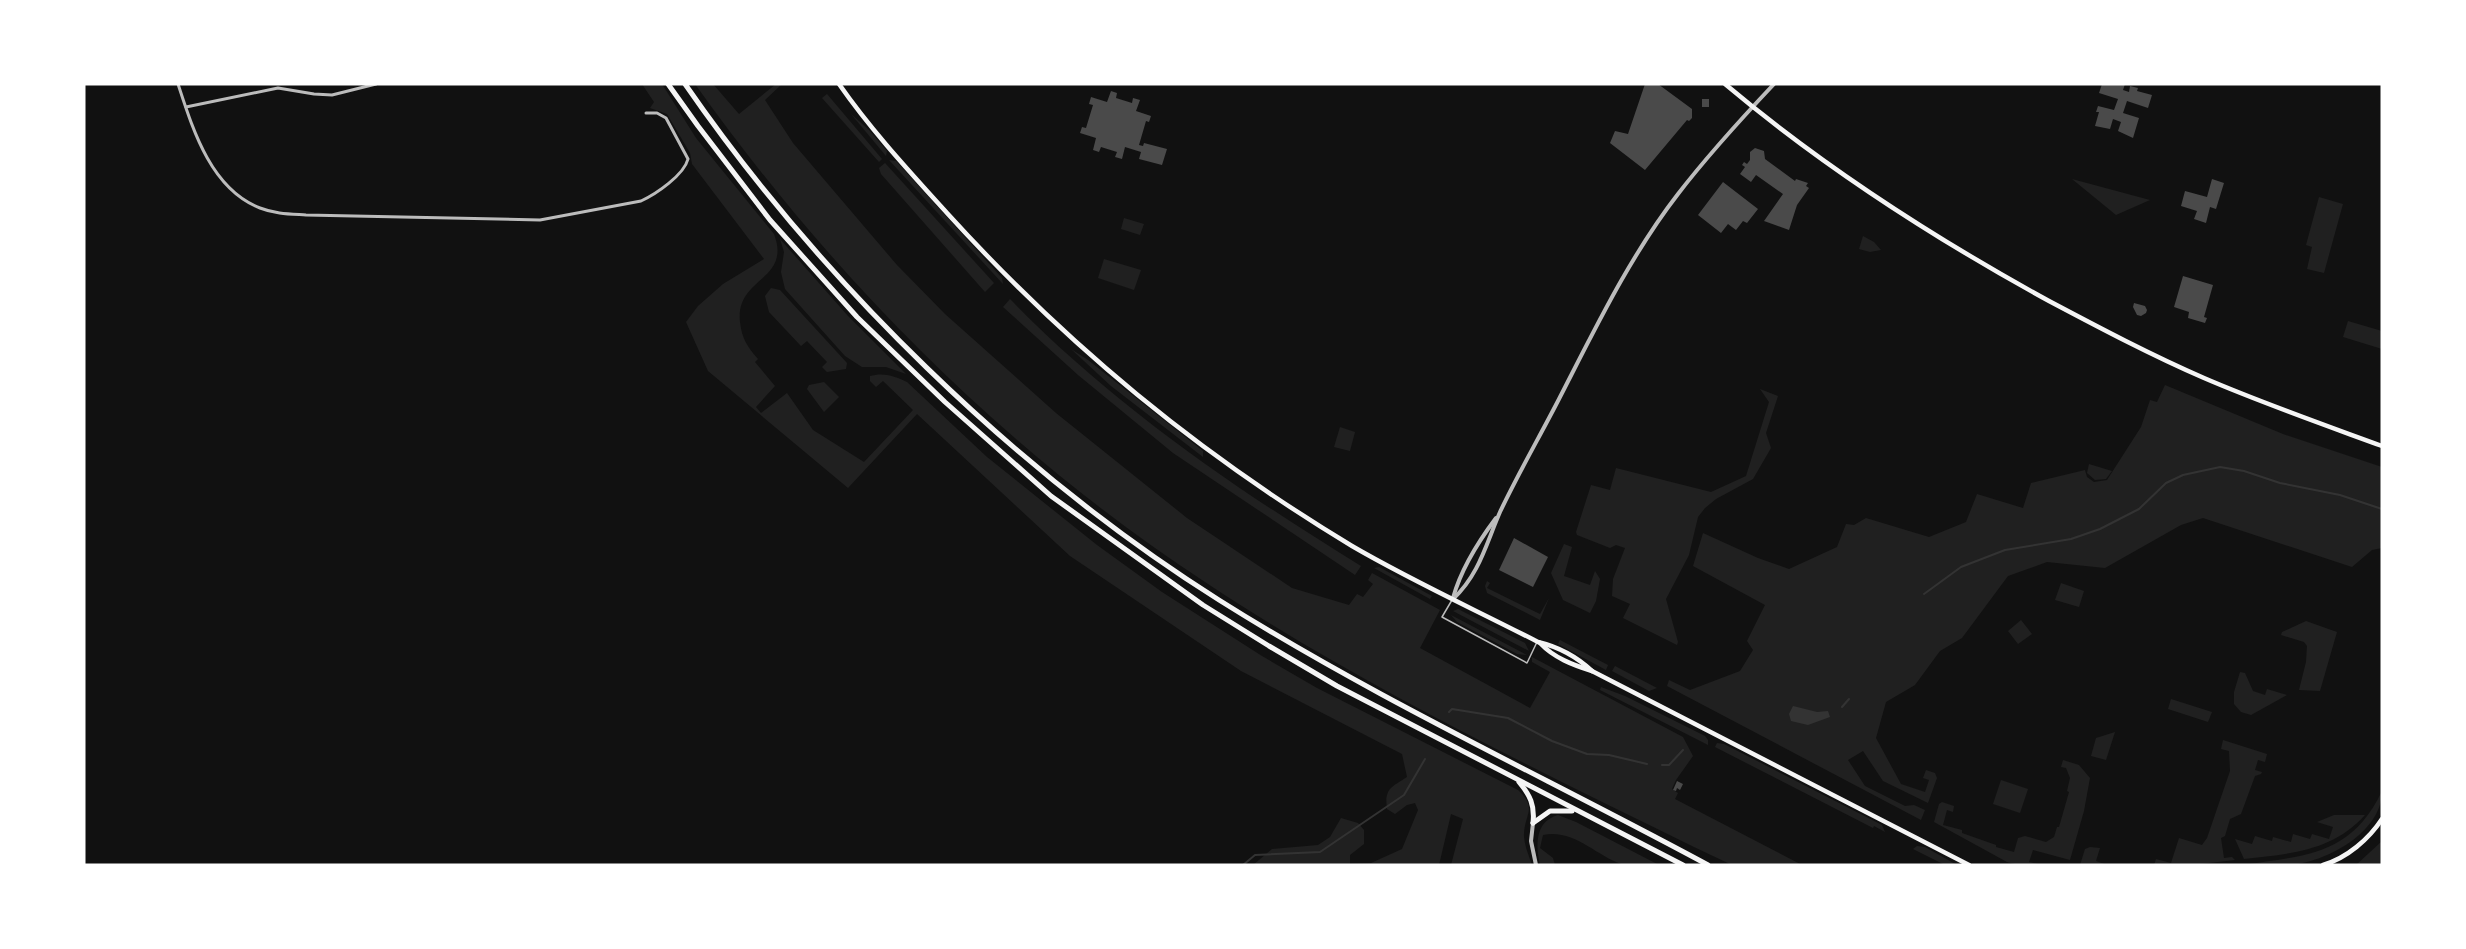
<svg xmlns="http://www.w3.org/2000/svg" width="2466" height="949" font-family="Inter,sans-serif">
  <rect width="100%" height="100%" fill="#111"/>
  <!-- green -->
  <g fill="#202020">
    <path d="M642,84h20l34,54 78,96c18,47 -39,43 -34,88 2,17 7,24 18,37l-3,3 20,24 -19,21 5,6 26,-20 26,37 51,32 49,-52 -30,-29 -7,6 -6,-6v-5c13,-4 25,0 37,6l80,75 110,88 65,47 100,64 55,32 201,102c21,19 5,25 6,47 1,10 5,19 8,28h-81l12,-46 -12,-5 -12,51h-186l19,-16 46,-4 12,-8 11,-19 17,5 6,7v14l-14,11v9l21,-1 31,-14 16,-39 -3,-7 -8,2 -12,9 -8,-5c-3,-21 5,-22 20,-32l-5,-23 -161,-83 -171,-115 -153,-142 -69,74 -140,-117 -22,-49 12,-16 25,-22 41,-25 -72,-95 -2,-11 -23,-39 -17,-6 4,-6z"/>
    <path d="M695,84h18l26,30 37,-30h6l-17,16 28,43 104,122 48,49 111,99 131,105 105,70 57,17 8,-11 6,3 10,-13 -5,-4 4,-7 68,37 -20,38 110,60 20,-36 -18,-10v-5l151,80 10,19 -17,24 -4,9 6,4 -3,6 127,66h-70l-38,-18c-167,-82 -334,-162 -489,-265 -200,-131 -372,-304 -510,-498z"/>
    <polygon points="827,94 882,159 879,162 822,98"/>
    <polygon points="851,114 869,130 887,151 886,156"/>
    <polygon points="889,160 896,161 1002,278 1003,284"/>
    <polygon points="885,163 994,283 985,292 881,174 879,168"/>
    <polygon points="2072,179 2150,200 2116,215"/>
    <polygon points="2319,197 2343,204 2324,273 2307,269 2312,247 2306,245"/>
    <polygon points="1124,218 1144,224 1140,235 1121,229"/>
    <polygon points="1863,236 1874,242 1881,250 1870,252 1859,249"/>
    <polygon points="780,239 848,316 906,374 886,367 862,367 845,356 785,289 781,272 784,252"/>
    <polygon points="1104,259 1141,270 1134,290 1098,278"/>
    <polygon points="771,288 780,290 847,363 846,369 827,372 822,367 827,362 807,341 801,346 769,312 765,296"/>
    <path d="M1010,299c103,106 226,190 351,267l-6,9 -182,-122 -95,-78 -75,-68z"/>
    <polygon points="2348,321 2382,331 2382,349 2343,337"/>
    <polygon points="1071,349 1088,360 1203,451 1203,457 1111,386"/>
    <polygon points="824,382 839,397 824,412 807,389 809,385"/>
    <polygon points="2165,385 2283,434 2382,467 2382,548 2372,550 2352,567 2203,518 2181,525 2105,568 2047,562 2008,576 1962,638 1940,651 1915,685 1886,702 1876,738 1901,784 1925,792 1929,780 1923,778 1926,770 1935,773 1937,778 1928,803 1883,781 1863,751 1848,760 1865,786 1905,806 1914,805 1925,810 1921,820 1667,686 1669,680 1690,690 1740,671 1753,650 1747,641 1765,605 1693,566 1703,533 1758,558 1789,569 1837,547 1846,524 1854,525 1866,518 1929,537 1966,522 1977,494 2023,508 2031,483 2085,470 2087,477 2094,482 2107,480 2141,427 2150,400 2157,402"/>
    <polygon points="1760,389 1778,396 1766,433 1771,448 1753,479 1716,499 1705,508 1698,517 1689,555 1666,599 1678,642 1677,645 1623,618 1630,604 1612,596 1613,579 1625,548 1616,545 1610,548 1577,535 1576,532 1591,485 1610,490 1616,468 1711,492 1746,476 1769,402"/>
    <polygon points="1340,427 1355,432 1350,451 1334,447"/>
    <polygon points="2089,464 2112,471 2106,479 2095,480 2087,473"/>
    <polygon points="1564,544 1572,547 1564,576 1590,585 1595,571 1600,579 1596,601 1590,613 1563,600 1551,573"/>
    <polygon points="1379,567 1432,596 1430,599 1374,568"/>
    <polygon points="1487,581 1490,583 1487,588 1540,614 1549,598 1540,620 1487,593 1485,586"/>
    <polygon points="2061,583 2084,591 2079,607 2055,600"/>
    <polygon points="1458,609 1525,643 1529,651 1453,611"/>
    <polygon points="1451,615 1527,655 1517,654 1457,622"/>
    <polygon points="2021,620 2032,634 2018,644 2008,631"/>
    <polygon points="2306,621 2337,632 2320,691 2299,690 2306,662 2307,646 2304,642 2281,635 2282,632"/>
    <polygon points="1560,640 1608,665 1606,670 1558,644"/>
    <polygon points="1615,666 1657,688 1649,691 1612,671"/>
    <polygon points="2240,672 2245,673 2253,691 2265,695 2267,689 2287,695 2251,715 2241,712 2234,704 2234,692"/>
    <polygon points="1601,687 1625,696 1705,736 1708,740 1708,745 1600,690"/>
    <polygon points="2171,699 2212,712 2208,722 2168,709"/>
    <polygon points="2115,732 2106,760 2091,756 2096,738"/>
    <polygon points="2223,740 2267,754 2265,762 2258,760 2255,770 2262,772 2261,774 2255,776 2241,814 2230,819 2225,836 2221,838 2224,858 2232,857 2235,860 2192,865 2154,865 2156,859 2171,863 2179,838 2202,845 2207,838 2230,771 2229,751 2221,749"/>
    <polygon points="1717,743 1724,744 1882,825 1885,832 1874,826 1873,828 1715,747"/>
    <polygon points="2063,760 2079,765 2090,778 2084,811 2070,860 2033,850 2029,862 2043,865 2018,865 2007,862 1934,822 1939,804 1942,802 1954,806 1953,812 1947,810 1943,825 1962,830 1962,833 1996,845 1996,847 2014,852 2018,838 2025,836 2046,842 2054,837 2057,827 2059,827 2069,792 2067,791 2070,778 2066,768 2061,767"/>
    <polygon points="2001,780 2028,789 2020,813 1993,804"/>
    <path d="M2382,791c0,39 -49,67 -84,73 -17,4 -38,1 -55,1 63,-10 108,-9 139,-74z"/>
    <path d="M1558,815l18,7 83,43c-11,0 -27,3 -38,-1 -26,-9 -47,-35 -78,-29l-3,13 13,10 2,7h-15c-4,-19 -6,-43 18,-50z"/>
    <path d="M2334,815h31c-32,36 -75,39 -121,44l-9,-20 17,5 3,-8 17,5 1,-4 18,5 2,-8 17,5 2,-5 17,5 4,-12 -16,-5z"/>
    <polygon points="2382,841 2382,865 2356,865"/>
    <polygon points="1917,846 1925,847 1957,865 1945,865 1913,849"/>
    <polygon points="2090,847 2100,848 2096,861 2107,865 2080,865 2085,849"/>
  </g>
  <!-- water -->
  <polygon fill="#333" points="1793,706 1817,712 1828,711 1830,717 1808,725 1791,721 1789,714"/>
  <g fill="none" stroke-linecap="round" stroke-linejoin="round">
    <!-- stream -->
    <g stroke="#333" stroke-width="2">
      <polyline points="1924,594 1961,567 2005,550 2071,539 2100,529 2139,509 2166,483 2183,475 2220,467 2244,471 2280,483 2340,495 2382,509"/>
      <polyline points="1842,707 1849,699"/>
      <polyline points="1449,712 1452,709 1508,718 1552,741 1587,754 1609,755 1647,764"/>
      <polyline points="1662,765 1669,765 1683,750"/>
      <polyline points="1243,865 1255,855 1320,852 1404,795 1425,759"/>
    </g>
  </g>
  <!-- building -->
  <g fill="#4a4a4a">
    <polygon points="1645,84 1658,84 1692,109 1692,118 1689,121 1687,120 1645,170 1610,143 1615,131 1628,134"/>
    <polygon points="2102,84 2125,84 2123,90 2129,92 2130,86 2138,88 2137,91 2152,95 2148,108 2127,101 2123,113 2139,118 2133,138 2118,131 2121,122 2113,119 2110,129 2095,126 2099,112 2096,112 2098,106 2114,110 2118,99 2099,93"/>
    <polygon points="1111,91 1117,93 1116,98 1132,103 1133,98 1140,100 1136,111 1151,116 1149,122 1146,121 1139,145 1143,146 1144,143 1167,149 1162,165 1139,159 1141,152 1125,147 1122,159 1115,157 1117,152 1101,147 1099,152 1093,150 1096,138 1080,133 1082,127 1086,128 1093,105 1089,104 1091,97 1107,102"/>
    <rect x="1702" y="99" width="7" height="8"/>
    <polygon points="1755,148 1764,151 1765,159 1795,181 1796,179 1808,183 1806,186 1809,188 1797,205 1789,230 1764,221 1783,194 1756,175 1751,182 1740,174 1745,167 1742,165 1744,162 1747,164 1750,160 1750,152"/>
    <polygon points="2212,179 2224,183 2216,209 2210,207 2206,223 2194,219 2197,211 2181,206 2185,191 2207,197"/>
    <polygon points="1723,182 1758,209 1747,223 1743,221 1736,230 1728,224 1721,233 1698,215"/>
    <polygon points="2183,276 2213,285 2204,317 2207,318 2205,323 2188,318 2189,312 2174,307"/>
    <polygon points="2134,303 2145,306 2147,310 2146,313 2141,316 2137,315 2133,307"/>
    <polygon points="1514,538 1548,557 1533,587 1499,570"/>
    <polygon points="1677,781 1683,784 1680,790 1677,788 1676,791 1673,790"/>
  </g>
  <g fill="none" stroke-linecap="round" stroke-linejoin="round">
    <!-- service -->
    <polyline stroke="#bcbcbc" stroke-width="1.5" points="1452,600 1442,617 1527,663 1537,642"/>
    <!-- minor -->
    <g stroke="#bcbcbc" stroke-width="3">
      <path d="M178,84c15,46 33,105 82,124 15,6 31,6 46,7l234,5 101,-19c15,-7 43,-26 47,-42l-22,-41 -9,-5h-11"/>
      <polyline points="186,107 278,88 314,94 332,95 376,84"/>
    </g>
    <!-- tertiary -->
    <g stroke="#bcbcbc" stroke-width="4">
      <path d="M1453,598c8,-29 25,-56 43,-80"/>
      <path d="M1453,599c26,-24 33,-55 47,-87 18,-38 40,-76 59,-113 36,-70 71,-143 119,-205 30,-39 63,-75 96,-110"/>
      <polyline points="1533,823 1531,841 1536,865"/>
    </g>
    <!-- secondary -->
    <g stroke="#f5f5f5" stroke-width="4.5">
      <path d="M839,84c32,46 70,87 108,129 121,133 251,240 405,333 60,35 124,64 186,96 21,5 38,14 54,29"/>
      <path d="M1725,84c100,84 209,154 324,217 51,27 102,54 155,77 58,25 118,46 178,68"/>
      <path d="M1540,643c14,15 33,22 52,28l377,194"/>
      <path d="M2323,865c24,-7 46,-26 59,-46"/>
    </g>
    <!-- trunk -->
    <g stroke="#f5f5f5" stroke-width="5">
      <polyline points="668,84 698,126 770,220 857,317 945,402 1051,496 1203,605 1269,646 1337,686 1683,865"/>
      <path d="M685,84c136,197 331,388 534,516 157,99 326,177 489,265"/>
      <path d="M1519,782c11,13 16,23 14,41"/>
      <polyline points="1533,823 1550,811 1572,811"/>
    </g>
  </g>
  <!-- border -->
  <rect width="2466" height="949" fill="none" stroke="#ffffff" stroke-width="171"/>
</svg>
